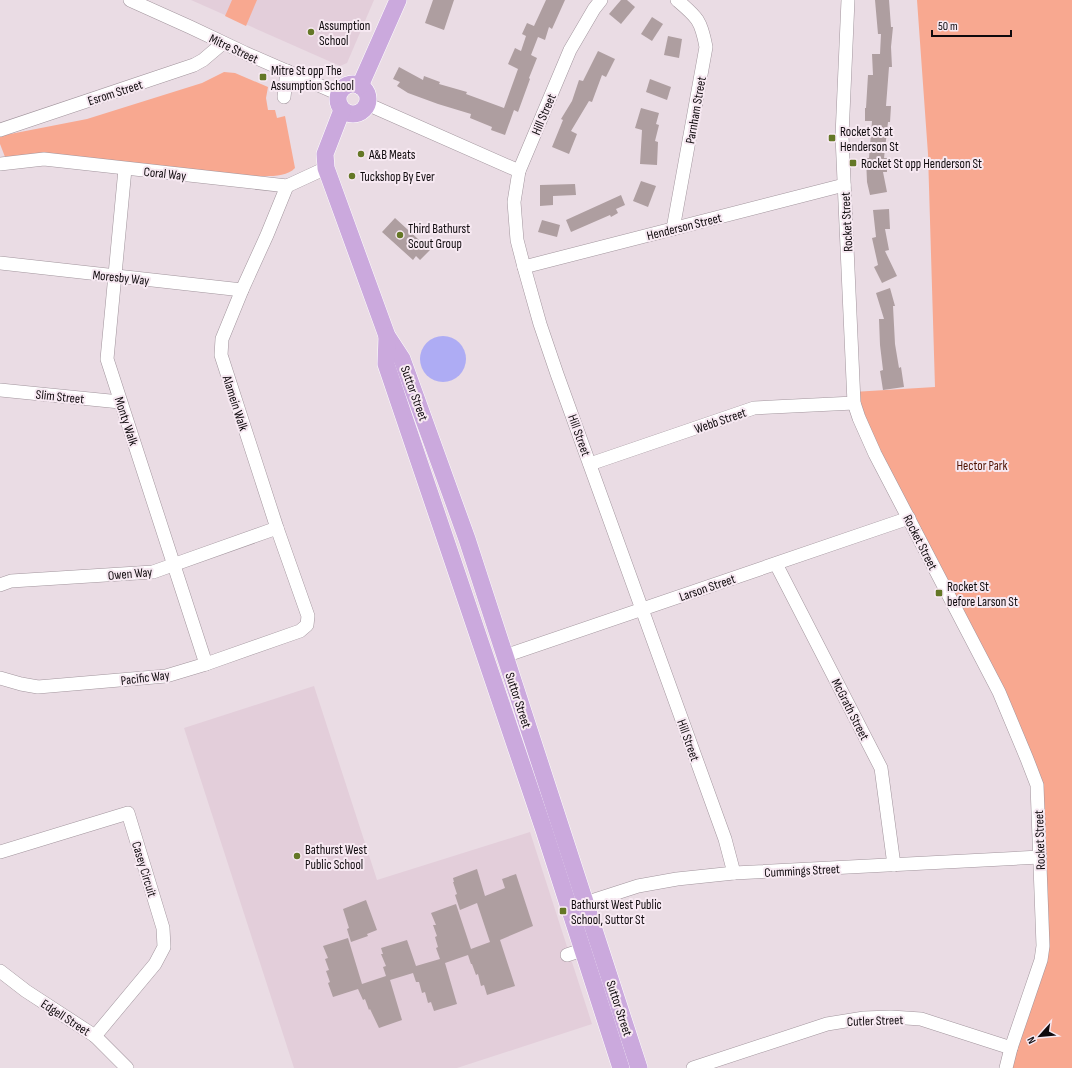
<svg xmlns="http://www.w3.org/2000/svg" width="1072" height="1068" font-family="'Sofia Sans Condensed',sans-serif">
  <rect width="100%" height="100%" fill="#eadce4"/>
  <!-- built -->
  <g fill="#e3ceda">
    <polygon points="191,0 374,0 347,63 340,66"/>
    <polygon points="314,686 377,880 530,832 592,1024 457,1068 294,1068 184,728"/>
  </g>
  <!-- green -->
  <g fill="#f8a890">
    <polygon points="232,0 257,0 246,26 225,16"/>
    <polygon points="917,0 1072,0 1072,1068 1006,1068 1041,960 1040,857 1027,759 875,454 853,392 935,387 928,154"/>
    <path d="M224,72l11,1 33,14 -2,11 2,12h7l2,8 8,-2 10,52c-9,10 -30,8 -43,8l-245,-14 -7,-18v-8l87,-17 115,-36z"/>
  </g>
  <!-- water -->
  <circle fill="#aeacf4" cx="443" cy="359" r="23"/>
  <!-- building -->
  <g fill="#ae9ea0">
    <polygon points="433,0 454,0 444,30 425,23"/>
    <polygon points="546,0 565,0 552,29 549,27 545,40 538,37 531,55 537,58 529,78 530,79 518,112 514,110 505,135 491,130 492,127 470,118 471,114 438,104 408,93 397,86 400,82 393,79 399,67 423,80 424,76 440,82 439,84 467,92 466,94 504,108 518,69 508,64 515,48 521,51 526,36 522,34 527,23 534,26"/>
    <polygon points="621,0 627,0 635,7 621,24 609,14"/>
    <polygon points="875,0 889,0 891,27 893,27 891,47 892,67 889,67 886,106 891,106 890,122 888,122 884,158 887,158 887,172 883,172 887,192 870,195 867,182 866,158 869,158 872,121 865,121 865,108 866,108 868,75 873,75 872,54 880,54 881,34 878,34"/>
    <polygon points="652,17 663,24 652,41 641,34"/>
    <polygon points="668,36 682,39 679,58 664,55"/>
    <polygon points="598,51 615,59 606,77 602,75 592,102 589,101 571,131 577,134 569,154 552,147 563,120 561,119 572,101 579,80 583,81"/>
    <polygon points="650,79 671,87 667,100 646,92"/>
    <polygon points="641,108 659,113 656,124 659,125 655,141 658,142 657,165 640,164 642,130 635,128"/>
    <polygon points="641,181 656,186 648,207 633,201"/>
    <polygon points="575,184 576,195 553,196 553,205 540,206 540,185"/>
    <polygon points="621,195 625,205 616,209 618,213 611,217 610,215 571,232 566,220"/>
    <polygon points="889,209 890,229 885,229 889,250 885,251 897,276 882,283 874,267 878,265 872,238 876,237 873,210"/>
    <polygon points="395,218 430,250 420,260 416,256 413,260 382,232"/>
    <polygon points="542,220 560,225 557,237 538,232"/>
    <polygon points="890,288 895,306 893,306 895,344 899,368 901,367 904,387 883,390 880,371 883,370 880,345 879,319 884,319 876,293"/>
    <polygon points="477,869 485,896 505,888 502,879 516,874 533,926 500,940 515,986 487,995 484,985 481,986 478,974 476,975 472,964 471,964 468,955 445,963 457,1004 434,1011 431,1002 428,1003 425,992 422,993 419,982 416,982 413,973 390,980 402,1020 379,1028 370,1009 369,1010 365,999 363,1000 358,989 333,997 328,983 330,982 326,971 329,970 325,959 328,958 323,946 348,938 362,984 386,976 383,967 386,966 381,954 383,954 381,948 407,940 416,966 440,959 436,948 438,947 435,937 437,936 433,925 436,925 431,913 456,904 471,949 490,942 477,903 460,910 455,895 457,894 453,882 454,882 453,878"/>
    <polygon points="366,900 377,930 367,934 368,936 351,942 347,929 349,928 343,909"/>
  </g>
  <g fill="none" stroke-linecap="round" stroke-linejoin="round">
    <!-- minor casing -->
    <g stroke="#a2959d" stroke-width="14">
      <g id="minor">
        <polyline points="130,0 190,27 245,53 339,94"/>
        <polyline points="601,0 594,9 570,50 519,171 514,202 517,240 524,267 540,324 557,374 725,839 734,873"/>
        <polyline points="848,0 842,136 854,403 859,418 875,454 999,692 1027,759 1037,785 1043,946 1041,960 1011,1048 1006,1068"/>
        <polyline points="284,97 287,71"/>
        <polyline points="367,104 519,171"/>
        <polyline points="0,130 194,65 203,60 223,43"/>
        <polyline points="0,164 44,159 287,186 326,168"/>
        <polyline points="125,169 107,359 206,664"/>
        <path d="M673,229l33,-182c-5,-27 -9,-30 -29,-47"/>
        <polyline points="0,263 242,290"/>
        <polyline points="524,267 844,185"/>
        <polyline points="0,390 120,402"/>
        <polyline points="590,464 754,408 854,403"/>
        <polyline points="776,564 881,768 894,865"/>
        <polyline points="0,585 11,581 153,572 277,528"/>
        <polyline points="505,656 909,518"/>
        <polyline points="0,678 21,684 38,687 166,676 206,664 300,631 307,625 308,616 277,528 221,355 222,339 242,290 267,235 287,186"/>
        <polyline points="0,852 128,813 163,928 164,947 155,964 95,1036"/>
        <polyline points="576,906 638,886 677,879 734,873 1040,857"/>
        <polyline points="567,955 582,950"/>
        <polyline points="0,971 26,991 95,1036 127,1068"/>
        <polyline points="693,1068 827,1024 864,1018 891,1017 921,1019 1011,1048"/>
      </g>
    </g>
    <!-- major casing -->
    <g stroke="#fff" stroke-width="18">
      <g id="major">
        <circle cx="353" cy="99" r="15"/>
        <polyline points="360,86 398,0"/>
        <polyline points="342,110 325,154 326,168 387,336 402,359 467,539 639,1068"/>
        <polyline points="387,336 386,364 544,830 621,1068"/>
      </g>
    </g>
    <!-- minor -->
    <use href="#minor" stroke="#fff" stroke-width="13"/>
    <!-- major -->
    <use href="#major" stroke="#cba9dd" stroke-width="17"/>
  </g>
  <!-- markers -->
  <g fill="#647726" stroke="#f7e9f2" stroke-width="1.5">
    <circle cx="311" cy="32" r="4"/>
    <rect x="259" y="73" width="8" height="8" rx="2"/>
    <rect x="828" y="134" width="8" height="8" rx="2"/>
    <circle cx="361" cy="154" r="4"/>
    <rect x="849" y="159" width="8" height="8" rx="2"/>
    <circle cx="352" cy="176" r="4"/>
    <circle cx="400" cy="235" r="4"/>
    <rect x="935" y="589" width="8" height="8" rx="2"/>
    <circle cx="297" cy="856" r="4"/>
    <rect x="559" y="907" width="8" height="8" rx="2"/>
  </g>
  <g text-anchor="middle" stroke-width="4" stroke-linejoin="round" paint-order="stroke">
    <!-- poi labels -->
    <g font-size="13" fill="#0f0a0d" stroke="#f7e9f2" text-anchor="start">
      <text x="319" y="30">Assumption<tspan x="319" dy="15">School</tspan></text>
      <text x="271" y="75">Mitre St opp The<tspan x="271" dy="15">Assumption School</tspan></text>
      <text x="840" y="136">Rocket St at<tspan x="840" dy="15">Henderson St</tspan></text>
      <text x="369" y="159">A&amp;B Meats</text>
      <text x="861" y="168">Rocket St opp Henderson St</text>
      <text x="360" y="181">Tuckshop By Ever</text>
      <text x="408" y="233">Third Bathurst<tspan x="408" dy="15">Scout Group</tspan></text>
      <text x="947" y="591">Rocket St<tspan x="947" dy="15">before Larson St</tspan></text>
      <text x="305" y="854">Bathurst West<tspan x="305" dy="15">Public School</tspan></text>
      <text x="571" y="909">Bathurst West Public<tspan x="571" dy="15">School, Suttor St</tspan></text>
    </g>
    <!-- street labels -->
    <g font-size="13" fill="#0f0a0d" stroke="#f7e9f2">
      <text transform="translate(234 48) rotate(25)" y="5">Mitre Street</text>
      <text transform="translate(115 92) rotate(-18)" y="5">Esrom Street</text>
      <text transform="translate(695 110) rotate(-80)" y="5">Parnham Street</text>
      <text transform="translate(543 114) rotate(-67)" y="5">Hill Street</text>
      <text transform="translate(165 173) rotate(6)" y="5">Coral Way</text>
      <text transform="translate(846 222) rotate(-93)" y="5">Rocket Street</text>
      <text transform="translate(684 226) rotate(-14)" y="5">Henderson Street</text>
      <text transform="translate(121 277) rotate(6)" y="5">Moresby Way</text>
      <text transform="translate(415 393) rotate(70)" y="5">Suttor Street</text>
      <text transform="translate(60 396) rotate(6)" y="5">Slim Street</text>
      <text transform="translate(236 403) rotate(72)" y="5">Alamein Walk</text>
      <text transform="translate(720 420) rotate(-19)" y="5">Webb Street</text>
      <text transform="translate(127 421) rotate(72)" y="5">Monty Walk</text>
      <text transform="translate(580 435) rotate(70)" y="5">Hill Street</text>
      <text transform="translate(921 542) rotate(63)" y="5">Rocket Street</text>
      <text transform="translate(130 573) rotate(-5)" y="5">Owen Way</text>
      <text transform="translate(707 587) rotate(-19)" y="5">Larson Street</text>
      <text transform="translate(145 677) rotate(-7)" y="5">Pacific Way</text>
      <text transform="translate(519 700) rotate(72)" y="5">Suttor Street</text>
      <text transform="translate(851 709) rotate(63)" y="5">McGrath Street</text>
      <text transform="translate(689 740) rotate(70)" y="5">Hill Street</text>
      <text transform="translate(1039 840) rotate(-92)" y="5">Rocket Street</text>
      <text transform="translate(145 869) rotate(73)" y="5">Casey Circuit</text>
      <text transform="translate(802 870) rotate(-3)" y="5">Cummings Street</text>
      <text transform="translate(620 1008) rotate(72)" y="5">Suttor Street</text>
      <text transform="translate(66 1017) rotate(33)" y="5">Edgell Street</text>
      <text transform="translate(875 1020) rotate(-2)" y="5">Cutler Street</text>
    </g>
    <!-- park labels -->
    <g font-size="13" fill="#4e1100" stroke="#f7e9f2">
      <text x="982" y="470">Hector Park</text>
    </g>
  </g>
  <!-- north arrow -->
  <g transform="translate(1040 1036) rotate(243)" stroke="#f7e9f2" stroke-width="3" paint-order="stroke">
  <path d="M0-3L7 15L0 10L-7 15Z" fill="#0f0a0d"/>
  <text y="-6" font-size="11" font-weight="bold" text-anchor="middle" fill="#0f0a0d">N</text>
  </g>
  <!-- scale -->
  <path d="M932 30v6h79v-6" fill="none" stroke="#0f0a0d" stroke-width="2"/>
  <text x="938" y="30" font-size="12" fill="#0f0a0d" stroke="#f7e9f2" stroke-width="3" paint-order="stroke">50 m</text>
</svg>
